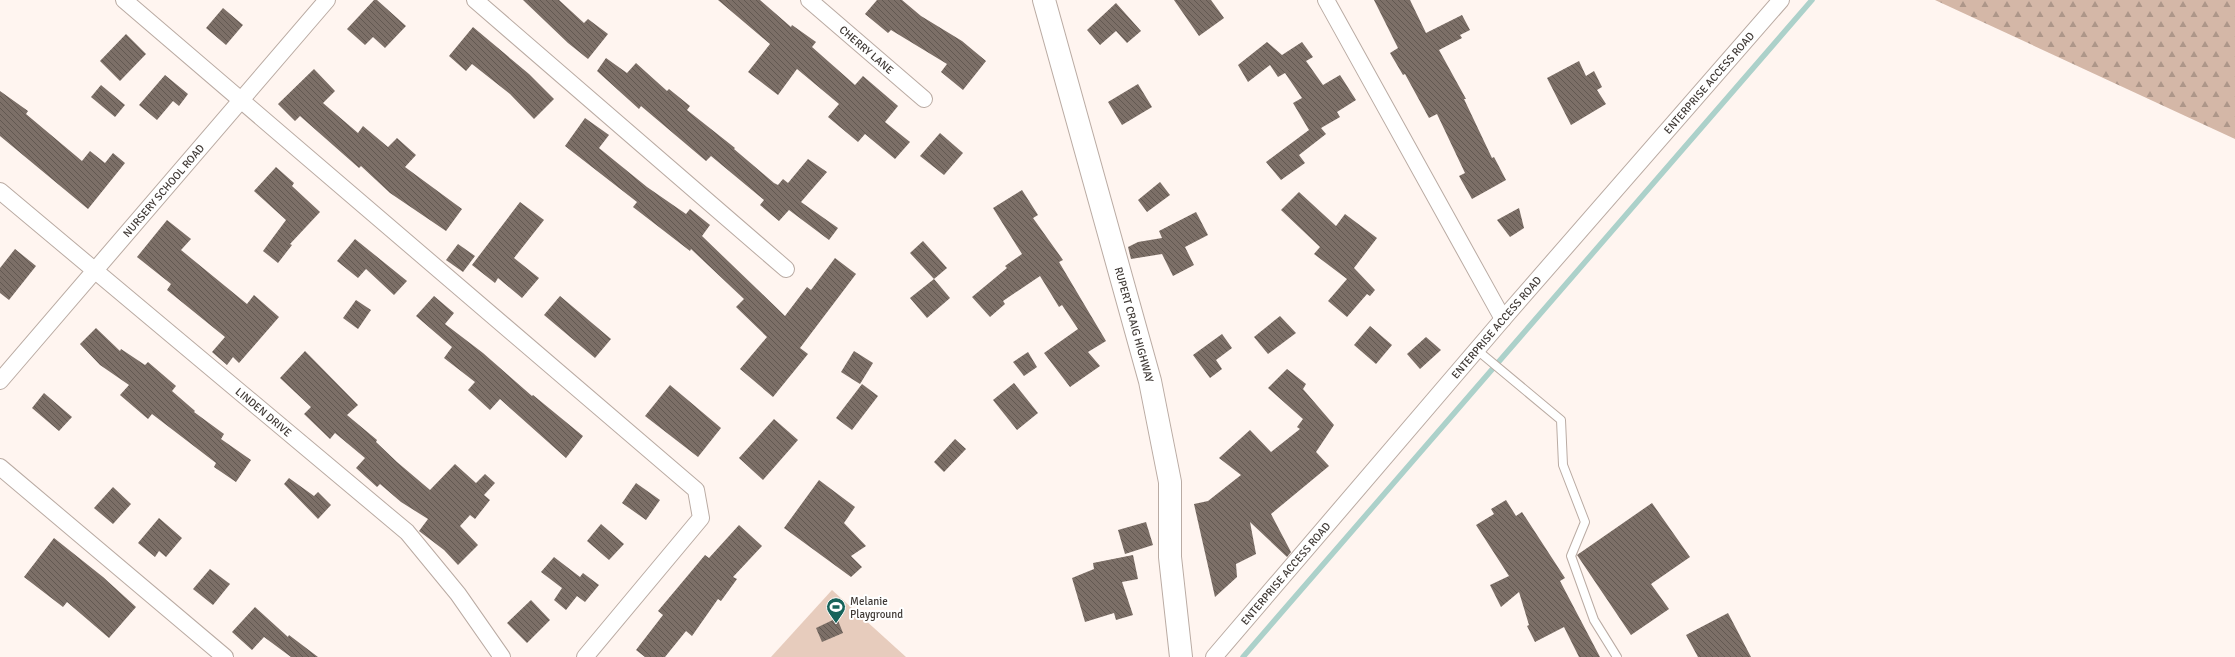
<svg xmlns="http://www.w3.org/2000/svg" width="2235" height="657" font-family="Signika,sans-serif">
  <defs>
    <pattern id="forest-firs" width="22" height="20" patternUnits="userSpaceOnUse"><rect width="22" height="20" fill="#d4b7a7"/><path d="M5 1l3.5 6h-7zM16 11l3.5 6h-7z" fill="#ad9689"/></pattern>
    <pattern id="building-back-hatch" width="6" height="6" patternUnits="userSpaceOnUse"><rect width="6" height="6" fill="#7c6f67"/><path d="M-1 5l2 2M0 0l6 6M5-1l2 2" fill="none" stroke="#625851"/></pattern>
  </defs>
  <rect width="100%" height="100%" fill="#fff5f0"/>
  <!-- forest -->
  <polygon fill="url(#forest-firs)" points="1935,0 2235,0 2235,139"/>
  <!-- garden -->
  <polygon fill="#e7ccbd" points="832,590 906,657 771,657"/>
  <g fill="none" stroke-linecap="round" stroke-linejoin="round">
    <!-- stream -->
    <polyline stroke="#acd1ca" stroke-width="5.5" points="1243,657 1812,0"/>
  </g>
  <!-- building -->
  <g fill="url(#building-back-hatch)">
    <polygon points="374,0 377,0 406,26 385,48 373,37 365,45 347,29"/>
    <polygon points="523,0 559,0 584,23 588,19 608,34 588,59 568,43"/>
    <polygon points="718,0 760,0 791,27 792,25 816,42 812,47 855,85 863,76 898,106 885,122 910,142 895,159 865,134 858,142 828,117 839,104 797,69 778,95 748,72 770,44"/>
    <polygon points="877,0 902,0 921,16 962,41 986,61 963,90 941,72 947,64 891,30 888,33 865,14"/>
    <polygon points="1174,0 1211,0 1224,18 1199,36"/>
    <polygon points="1374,0 1410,0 1426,33 1462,15 1470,30 1460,35 1462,38 1439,50 1466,99 1464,99 1492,158 1494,157 1506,180 1472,199 1459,176 1465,173 1437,114 1429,118 1405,74 1403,75 1390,53 1398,48"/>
    <polygon points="1116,3 1141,31 1127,43 1116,31 1100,45 1087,30"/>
    <polygon points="223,8 243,25 226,45 206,28"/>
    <polygon points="473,27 529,74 554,99 534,119 510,94 472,64 466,71 449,56"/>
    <polygon points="126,34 146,54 120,81 100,61"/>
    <polygon points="1267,42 1282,55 1302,42 1313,57 1306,61 1323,85 1340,75 1356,100 1337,112 1340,117 1321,128 1326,134 1299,155 1305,163 1281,180 1266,162 1309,130 1293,103 1302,98 1285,73 1278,77 1270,65 1248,82 1238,65"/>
    <polygon points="606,58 627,73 636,63 667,91 669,89 690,106 687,110 735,148 734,149 774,183 778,185 783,179 788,183 808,159 827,172 801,202 838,228 829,240 789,210 779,221 760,205 764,200 711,156 706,161 641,106 639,109 597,71"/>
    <polygon points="1579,61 1586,76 1594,71 1602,87 1597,90 1606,104 1571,125 1547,78"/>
    <polygon points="314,69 335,91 323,103 358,133 363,126 388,147 397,138 416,155 405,167 462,209 446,231 390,193 361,166 359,168 300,116 295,121 278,104"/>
    <polygon points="165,75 188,94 179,106 173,101 157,120 139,105"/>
    <polygon points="1138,84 1152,107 1122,125 1108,102"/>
    <polygon points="101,85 125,105 115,117 91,97"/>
    <polygon points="0,91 28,111 26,114 82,161 90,151 105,163 113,153 125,163 88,209 0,136"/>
    <polygon points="585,118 609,135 599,148 647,187 686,214 690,209 710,225 702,236 785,316 807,287 811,290 835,258 856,274 800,348 808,354 773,397 740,369 767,337 736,307 744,299 691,249 690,251 633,207 637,202 565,146"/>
    <polygon points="940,133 963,153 944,175 920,156"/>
    <polygon points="276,167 294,183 292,186 320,212 290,244 292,245 278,263 263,251 286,220 254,191"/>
    <polygon points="1160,182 1170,195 1147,212 1138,200"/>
    <polygon points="1022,190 1038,215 1033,218 1063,260 1059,262 1106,341 1088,352 1100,366 1070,387 1044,353 1078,329 1062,305 1059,307 1040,276 1003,301 1005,304 990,317 972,297 1007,268 1005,266 1022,254 993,208"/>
    <polygon points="1299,192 1336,226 1345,214 1377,238 1354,268 1375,290 1370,296 1367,294 1347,317 1328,301 1347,279 1314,254 1320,247 1281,210"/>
    <polygon points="520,202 544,220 514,258 539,278 522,298 498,278 495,283 472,265"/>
    <polygon points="1519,208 1524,228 1510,237 1497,220"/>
    <polygon points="1196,212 1208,235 1185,247 1194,265 1173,276 1162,254 1131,259 1128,247 1138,242 1162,238 1159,231"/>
    <polygon points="167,220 191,239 181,250 247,304 254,295 279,317 239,363 233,357 227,365 212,352 225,337 167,290 171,284 137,257"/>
    <polygon points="355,239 407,281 394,295 366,269 358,278 337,261"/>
    <polygon points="923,241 947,268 934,279 910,253"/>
    <polygon points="458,244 475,256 463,272 446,260"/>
    <polygon points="15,249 36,266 9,300 0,293 0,268"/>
    <polygon points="934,279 950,298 927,318 910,298"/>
    <polygon points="434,296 454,313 445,324 483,353 532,396 533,395 583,436 566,458 500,399 490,410 468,390 475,382 444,358 452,347 416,316"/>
    <polygon points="560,296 611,339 595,358 544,315"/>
    <polygon points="356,300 371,310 358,329 343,318"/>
    <polygon points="1280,316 1296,333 1268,354 1254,337"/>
    <polygon points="1370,326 1392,345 1376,364 1354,345"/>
    <polygon points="96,328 120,351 121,349 145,365 148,362 176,386 172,391 195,411 194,412 224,434 221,439 251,460 236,482 214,467 216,463 152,414 148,419 120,395 129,385 100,365 80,344"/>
    <polygon points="1222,334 1232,348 1216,360 1222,369 1210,378 1193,355"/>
    <polygon points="1426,337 1441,350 1420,369 1407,354"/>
    <polygon points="305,351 358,405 347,415 377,440 376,442 397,462 430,490 455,464 476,483 485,474 495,483 484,495 490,500 475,519 470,515 460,526 478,545 458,565 444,550 419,531 428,519 401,502 380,484 377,487 356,468 365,458 335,433 330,439 304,414 311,407 280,378"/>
    <polygon points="854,351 873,363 860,384 841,372"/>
    <polygon points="1028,352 1037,367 1024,376 1013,362"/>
    <polygon points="1287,369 1306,384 1303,389 1334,425 1316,452 1329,466 1271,514 1291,552 1287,557 1250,522 1256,554 1236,564 1237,577 1215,597 1194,504 1208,501 1241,475 1219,458 1250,430 1271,452 1300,429 1297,427 1303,419 1268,388"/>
    <polygon points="1014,383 1038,413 1017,430 993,400"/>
    <polygon points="862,384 878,396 852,430 836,418"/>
    <polygon points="670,385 721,428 698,457 645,416"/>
    <polygon points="44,393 72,417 59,431 32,408"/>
    <polygon points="774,419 798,440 763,480 739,458"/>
    <polygon points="955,439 966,449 944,472 934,462"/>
    <polygon points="289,478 314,496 318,492 331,505 318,519 284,484"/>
    <polygon points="819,480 855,507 844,523 866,546 851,556 862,567 851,577 784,528"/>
    <polygon points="636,483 660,500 646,520 622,503"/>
    <polygon points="113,487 131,504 113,524 94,508"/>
    <polygon points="1506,500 1516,516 1522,512 1565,578 1560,581 1600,657 1579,657 1564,627 1535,642 1527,626 1529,625 1519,592 1501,607 1490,585 1509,576 1476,525 1494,514 1491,509"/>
    <polygon points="1652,503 1690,557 1651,584 1669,609 1631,635 1577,555"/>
    <polygon points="159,518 182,538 166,557 159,551 155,557 138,543"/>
    <polygon points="1146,522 1153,545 1125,554 1118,530"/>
    <polygon points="601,524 624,544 609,560 587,541"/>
    <polygon points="739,525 762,546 733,577 737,579 721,601 718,599 692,636 686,631 665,657 645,657 636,650 663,615 658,611 705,555 709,558"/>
    <polygon points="54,538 103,577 136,607 109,638 67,602 63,607 24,577"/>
    <polygon points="1133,555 1138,579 1122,582 1133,615 1116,620 1114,613 1085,622 1072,578 1094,569 1093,563"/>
    <polygon points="554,557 580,577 583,573 599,585 585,602 577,596 566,610 554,600 562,588 541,572"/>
    <polygon points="210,569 230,584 213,605 193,589"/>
    <polygon points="531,600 550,620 527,643 507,623"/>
    <polygon points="255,607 288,637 289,635 318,657 291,657 264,637 252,650 232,632"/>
    <polygon points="1728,613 1751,657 1698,657 1686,635"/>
    <polygon points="837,618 843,633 822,642 816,628"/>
  </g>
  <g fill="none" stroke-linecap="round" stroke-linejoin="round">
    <!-- lane casing -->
    <g stroke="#baaba3" stroke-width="10">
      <polyline id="lane" points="1477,350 1561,420 1563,465 1585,522 1571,556 1594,620 1617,657"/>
    </g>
    <!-- street casing -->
    <g stroke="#baaba3" stroke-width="18">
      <g id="street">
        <polyline points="124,0 696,490 701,518 585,657"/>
        <polyline points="475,0 786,269"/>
        <path id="s1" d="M809,0l115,99"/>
        <polyline points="1326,0 1503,319"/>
        <path id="s2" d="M0,191l407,341 51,62 44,63"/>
        <path id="s3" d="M0,381l327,-381"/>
        <polyline points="0,467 225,657"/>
        <path id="s4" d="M1214,657l289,-338 278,-319"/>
      </g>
    </g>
    <!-- primary casing -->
    <g stroke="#baaba3" stroke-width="24">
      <g id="primary">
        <path id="s5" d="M1044,0l106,381 20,101v75l11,100"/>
      </g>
    </g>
    <!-- lane -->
    <use href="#lane" stroke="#fff" stroke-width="8"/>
    <!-- street -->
    <use href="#street" stroke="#fff" stroke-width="16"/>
    <!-- primary -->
    <use href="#primary" stroke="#fff" stroke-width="22"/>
  </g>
  <!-- icons -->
  <defs>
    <g id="stadium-pin" transform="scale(1)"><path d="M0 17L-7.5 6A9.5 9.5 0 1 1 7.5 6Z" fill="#18635a" stroke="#fff"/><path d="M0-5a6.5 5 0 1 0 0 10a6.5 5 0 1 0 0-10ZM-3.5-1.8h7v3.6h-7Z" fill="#fff"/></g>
  </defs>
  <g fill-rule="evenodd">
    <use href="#stadium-pin" x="836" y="607"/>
  </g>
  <g text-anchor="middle" stroke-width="4" stroke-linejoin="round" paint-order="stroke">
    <!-- street labels -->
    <g font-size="11" fill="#403a36" stroke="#fff">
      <text dy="4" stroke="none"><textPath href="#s1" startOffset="76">CHERRY LANE</textPath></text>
      <text dy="4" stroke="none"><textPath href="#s4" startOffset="758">ENTERPRISE ACCESS ROAD</textPath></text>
      <text dy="4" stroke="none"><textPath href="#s3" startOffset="251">NURSERY SCHOOL ROAD</textPath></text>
      <text dy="4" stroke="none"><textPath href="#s5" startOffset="337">RUPERT CRAIG HIGHWAY</textPath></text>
      <text dy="4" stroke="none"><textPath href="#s4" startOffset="434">ENTERPRISE ACCESS ROAD</textPath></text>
      <text dy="4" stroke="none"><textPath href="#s2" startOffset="344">LINDEN DRIVE</textPath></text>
      <text dy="4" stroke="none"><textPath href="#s4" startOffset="110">ENTERPRISE ACCESS ROAD</textPath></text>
    </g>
    <!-- poi labels -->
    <g font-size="11" fill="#403a36" stroke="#fff" text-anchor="start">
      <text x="850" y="605">Melanie<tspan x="850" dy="13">Playground</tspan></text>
    </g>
  </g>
</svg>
